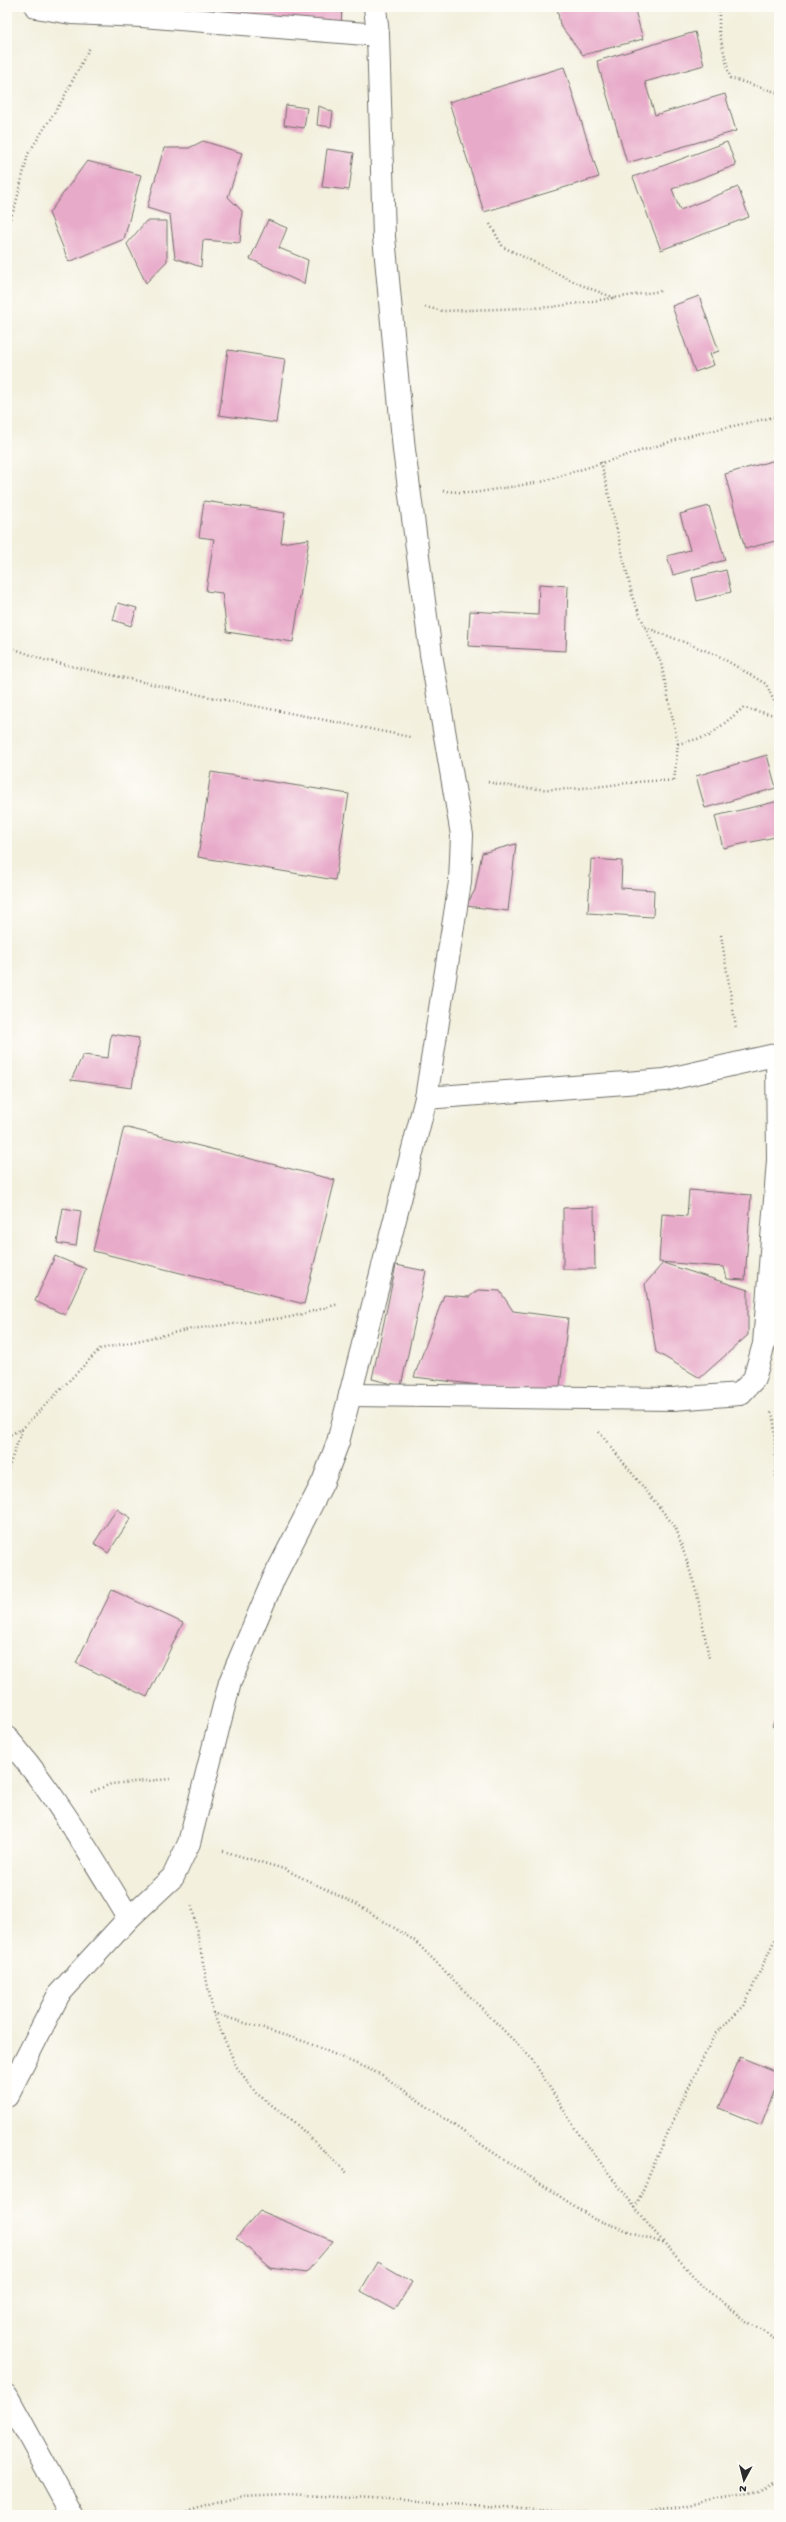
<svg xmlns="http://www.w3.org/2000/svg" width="786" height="2522" font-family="'Gochi Hand',sans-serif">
  <rect width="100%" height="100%" fill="#fdfcf7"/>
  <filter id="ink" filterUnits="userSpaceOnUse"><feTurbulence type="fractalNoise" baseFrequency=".025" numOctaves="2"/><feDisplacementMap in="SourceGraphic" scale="8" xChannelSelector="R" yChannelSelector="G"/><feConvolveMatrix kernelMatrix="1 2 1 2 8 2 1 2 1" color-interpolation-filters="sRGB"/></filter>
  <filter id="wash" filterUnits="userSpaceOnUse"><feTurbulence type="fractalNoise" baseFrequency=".012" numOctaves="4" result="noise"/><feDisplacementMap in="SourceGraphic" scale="16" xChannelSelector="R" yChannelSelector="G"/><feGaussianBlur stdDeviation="0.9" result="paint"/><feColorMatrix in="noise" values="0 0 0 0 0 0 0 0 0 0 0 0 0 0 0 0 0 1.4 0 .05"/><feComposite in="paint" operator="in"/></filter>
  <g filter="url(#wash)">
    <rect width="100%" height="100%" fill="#f3f0de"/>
    <g id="blocks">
      <!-- building -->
      <g fill="#e8aac9">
        <polygon points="199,7 342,7 341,27 199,20"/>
        <polygon points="557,7 634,7 643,39 583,55 560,25"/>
        <polygon points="695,32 704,65 645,82 655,115 725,94 736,131 627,163 597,61"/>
        <polygon points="564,67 599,177 484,212 449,102"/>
        <polygon points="286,105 307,108 304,128 284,125"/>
        <polygon points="319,106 333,112 331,127 317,125"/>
        <polygon points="203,141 242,153 228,197 242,211 240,243 203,240 201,267 175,258 170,215 147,208 164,148 189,148"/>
        <polygon points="727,142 736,165 672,189 680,210 738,187 749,217 661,250 633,177"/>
        <polygon points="327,149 354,153 349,190 322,187"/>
        <polygon points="87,161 141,175 124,239 69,262 49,213"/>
        <polygon points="268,220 287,228 279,248 308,260 304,284 250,259"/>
        <polygon points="146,221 167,221 167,261 146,283 127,244"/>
        <polygon points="699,296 719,351 710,354 714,365 695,372 672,306"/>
        <polygon points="228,350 285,359 276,423 219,415"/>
        <polygon points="779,459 779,540 745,549 725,474"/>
        <polygon points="204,501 285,513 281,543 309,539 293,642 227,632 222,593 206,591 214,539 199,537"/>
        <polygon points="709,506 725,560 673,575 667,556 690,550 680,514"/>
        <polygon points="726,570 731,592 697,601 692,578"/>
        <polygon points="539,584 568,586 566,651 468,646 470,611 538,615"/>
        <polygon points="118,603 137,608 131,626 113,620"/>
        <polygon points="767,755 776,788 705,808 696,776"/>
        <polygon points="211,772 349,794 335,880 198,857"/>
        <polygon points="779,801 779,851 775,837 723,848 715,816"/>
        <polygon points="516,844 508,911 466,906 475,890 482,853"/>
        <polygon points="591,859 622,861 621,888 654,890 653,917 588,913"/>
        <polygon points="111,1034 139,1038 132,1088 71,1080 83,1055 108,1058"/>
        <polygon points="124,1127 335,1180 304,1304 93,1251"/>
        <polygon points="689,1190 751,1195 745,1280 727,1279 724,1267 659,1262 662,1214 687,1216"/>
        <polygon points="594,1207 595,1269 563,1269 563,1208"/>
        <polygon points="63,1208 81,1211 76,1246 57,1243"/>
        <polygon points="55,1256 86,1269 65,1315 35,1301"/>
        <polygon points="663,1263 748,1290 748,1335 700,1378 656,1352 645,1284"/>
        <polygon points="396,1265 426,1271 401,1386 372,1379"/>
        <polygon points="478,1290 500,1291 513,1311 568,1318 559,1395 414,1377 444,1295 469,1297"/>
        <polygon points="117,1509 131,1518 108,1553 94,1543"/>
        <polygon points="112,1590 183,1623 147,1697 76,1663"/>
        <polygon points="779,1713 779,1730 772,1726"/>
        <polygon points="740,2057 779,2073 779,2079 761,2125 719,2108"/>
        <polygon points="260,2211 333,2241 306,2273 271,2268 236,2238"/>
        <polygon points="378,2262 412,2282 395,2310 361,2291"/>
      </g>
    </g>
  </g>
  <g filter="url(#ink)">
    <use href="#blocks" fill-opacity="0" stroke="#71706a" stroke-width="1"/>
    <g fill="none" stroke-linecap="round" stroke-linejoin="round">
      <!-- minor casing -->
      <g stroke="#71706a" stroke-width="24">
        <g id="minor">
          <polyline points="36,7 71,13 142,16 378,35"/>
          <polyline points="426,1098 665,1080 779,1054"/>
          <polyline points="350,1395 673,1399 740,1394 754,1379 764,1344 778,1160 777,1054"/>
          <path d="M7,1738c48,55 84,118 122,180"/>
          <polyline points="7,2096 59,1994 129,1918 173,1877 189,1843 230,1682 274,1578 323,1482 338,1442 426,1098 460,882 462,835 431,654 404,450 384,237 378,35 375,7"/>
          <polyline points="7,2396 72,2515"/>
        </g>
      </g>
      <!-- path -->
      <g stroke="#71706a" stroke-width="2.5" stroke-dasharray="1 3" stroke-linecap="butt">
        <polyline points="719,7 719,31 730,78 779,93"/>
        <polyline points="490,224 503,247 581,285 615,298"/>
        <polyline points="7,226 15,207 28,154 63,99 90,47"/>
        <polyline points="425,307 443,311 552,307 661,291"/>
        <polyline points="601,462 633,599 661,663 678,744"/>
        <polyline points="443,491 473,493 541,482 692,435 779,416"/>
        <polyline points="645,627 717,655 766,684 779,712"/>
        <polyline points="7,646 44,660 205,696 410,737"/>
        <path d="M488,782c31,7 62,9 94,6 31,-2 61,-9 92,-7l4,-37 31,-8 34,-28 36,8"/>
        <polyline points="721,935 736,1028"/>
        <polyline points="771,1412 774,1419 776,1478 779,1481"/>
        <polyline points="599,1432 676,1528 697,1593 709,1658"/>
        <polyline points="7,1436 22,1429 100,1349 191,1329 291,1317 339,1304"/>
        <polyline points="7,1472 22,1430"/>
        <polyline points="91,1792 111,1784 170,1779"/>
        <polyline points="223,1851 284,1869 358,1905 415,1941 532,2059 578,2133 646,2222 702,2286 743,2319 779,2342"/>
        <polyline points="192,1906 213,2013 236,2066 256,2093 294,2122 347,2173"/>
        <polyline points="213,2013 306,2042 382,2075 488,2149 594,2219 665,2244"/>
        <polyline points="635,2208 679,2107 715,2034 744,2006 779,1930"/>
        <polyline points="175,2515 241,2496 287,2494 638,2515 758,2491 779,2481"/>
      </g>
      <!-- minor -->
      <use href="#minor" stroke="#fff" stroke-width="22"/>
    </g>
  </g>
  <!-- margin -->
  <rect width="786" height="2522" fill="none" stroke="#fdfcf7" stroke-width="24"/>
  <!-- north arrow -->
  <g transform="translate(744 2480) rotate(187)" stroke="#fdfcf7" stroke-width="3" paint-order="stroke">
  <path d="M0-3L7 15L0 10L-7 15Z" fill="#2b2b2b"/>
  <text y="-6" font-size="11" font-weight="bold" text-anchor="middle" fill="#2b2b2b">N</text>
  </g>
</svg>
